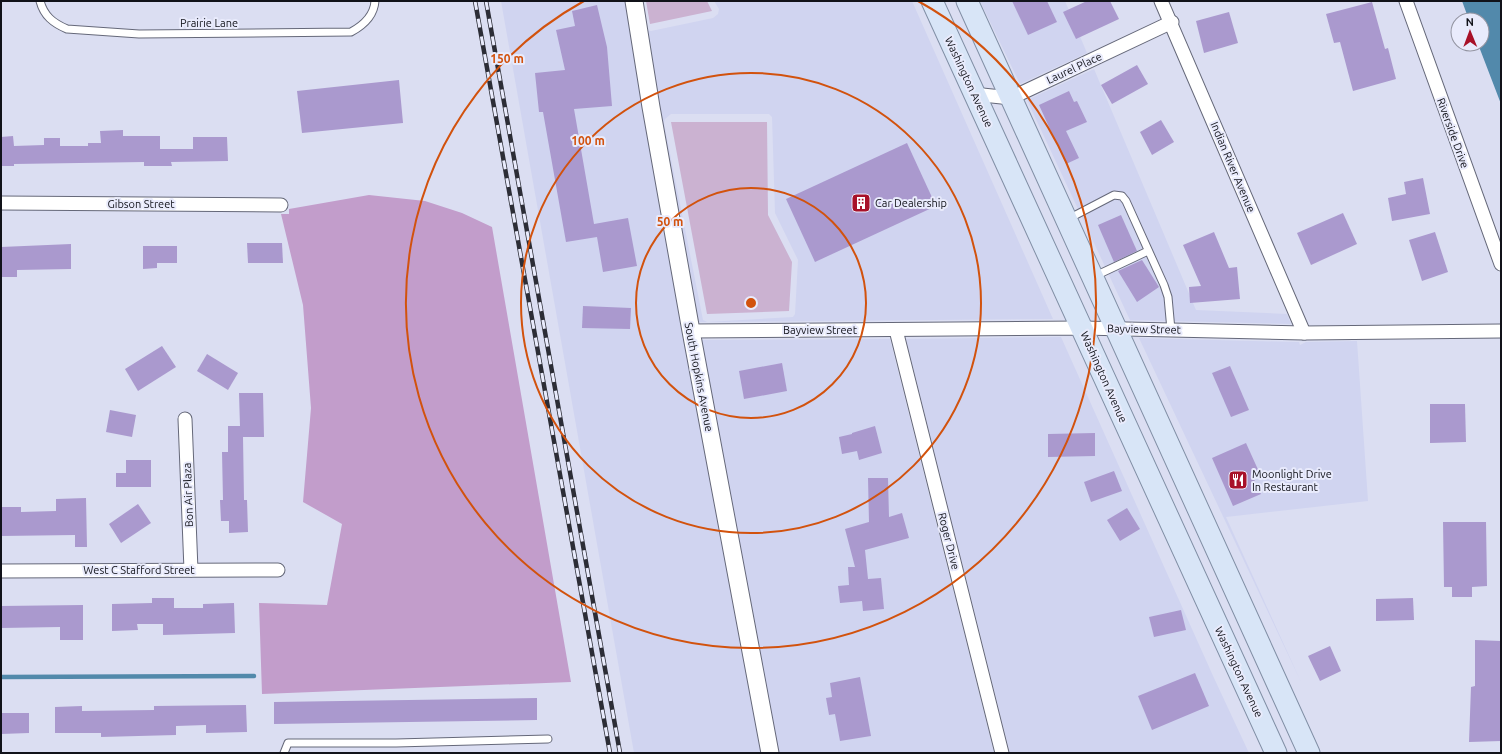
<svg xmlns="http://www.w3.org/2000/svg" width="1502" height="754" font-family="Ubuntu,sans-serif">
  <rect width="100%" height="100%" fill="#dbdef2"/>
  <!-- built -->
  <g fill="#d0d4f0" fill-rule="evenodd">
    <polygon points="501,1 626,1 683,340 684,340 762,753 634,753"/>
    <path d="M714,1h198l141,318 -356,3 -51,-292 5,1 62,-13 5,-4 1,-5zM671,114h98l3,3 3,96 23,47 -3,54 -2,3 -86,5 -4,-2 -39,-197 1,-4z"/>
    <polygon points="980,1 1065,1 1087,53 1020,84"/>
    <polygon points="1094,69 1196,310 1287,314 1291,324 1130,320 1027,100"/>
    <polygon points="1061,337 1214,678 1249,753 1010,753 906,339"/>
    <polygon points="1139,338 1296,342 1299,342 1300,345 1306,342 1357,341 1368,501 1226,517 1301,682"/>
    <polygon points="890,339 994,753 778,753 700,340"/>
  </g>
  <!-- green -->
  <g fill="#cbb2d1">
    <polygon points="646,1 707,1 712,11 650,24"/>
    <polygon points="671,122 767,122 768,215 792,262 789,311 707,314"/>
  </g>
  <!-- forest -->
  <polygon fill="#c29dcb" points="369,195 425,201 462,213 492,227 571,682 262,694 259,603 327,605 342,524 303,502 311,408 303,305 281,214 289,214 289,209"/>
  <!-- water -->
  <polygon fill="#5289ab" points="1462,1 1501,1 1501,104 1478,44 1482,44 1482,20 1469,20"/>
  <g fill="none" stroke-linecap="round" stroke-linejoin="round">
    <!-- stream -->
    <polyline stroke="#5289ab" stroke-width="4.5" points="1,677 254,676"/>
  </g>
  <!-- building -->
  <g fill="#aa99ce">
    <polygon points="1012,1 1047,1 1057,22 1028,35"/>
    <polygon points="1087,1 1110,1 1119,19 1076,39 1063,12"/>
    <polygon points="1372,2 1385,49 1388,48 1396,79 1353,91 1340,42 1334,43 1326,14"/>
    <polygon points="597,5 607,47 612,106 574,109 594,224 628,218 637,266 603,272 597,237 566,242 543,112 539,112 535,73 565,70 556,30 575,26 572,11"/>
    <polygon points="1229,12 1238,43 1204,53 1196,21"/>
    <polygon points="1137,65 1148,84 1112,104 1101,85"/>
    <polygon points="399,80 403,123 302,133 297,91"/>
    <polygon points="1069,91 1074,102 1077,101 1087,122 1066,131 1079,158 1066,164 1039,105"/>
    <polygon points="1161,120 1174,142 1152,155 1140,132"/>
    <polygon points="123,130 123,136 160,136 160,149 193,149 193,137 227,137 228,161 171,162 172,166 144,166 144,162 14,164 14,166 1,166 1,137 13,136 14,146 44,145 44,138 60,138 60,146 88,146 88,143 101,143 100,131"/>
    <polygon points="907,143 936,206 815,262 786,199"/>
    <polygon points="1423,178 1430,214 1392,221 1388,198 1406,194 1404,182"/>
    <polygon points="1343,213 1357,244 1311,265 1297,233"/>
    <polygon points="1121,215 1137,251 1114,262 1098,225"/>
    <polygon points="1214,232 1229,268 1237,267 1240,299 1190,303 1189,287 1201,286 1183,245"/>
    <polygon points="1435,232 1448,272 1422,281 1409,240"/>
    <polygon points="247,243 282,243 283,263 248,263"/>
    <polygon points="71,244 71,269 17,270 17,277 1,277 1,247"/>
    <polygon points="143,246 177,246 177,263 157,263 157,268 143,269"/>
    <polygon points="1142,260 1159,287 1137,302 1118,271"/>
    <polygon points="583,306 631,308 630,329 582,328"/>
    <polygon points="162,346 176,367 138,391 125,369"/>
    <polygon points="207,354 238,373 228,390 197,371"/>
    <polygon points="782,363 787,391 744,399 739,371"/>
    <polygon points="1230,366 1249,410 1231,417 1212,373"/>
    <polygon points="239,393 263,393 264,437 243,437 244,500 247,500 248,532 229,533 229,521 221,521 220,500 223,500 222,452 228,452 228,426 240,426"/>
    <polygon points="1430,404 1465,404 1466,442 1430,443"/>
    <polygon points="110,410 136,415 132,437 106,432"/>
    <polygon points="875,426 882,453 859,460 857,451 842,454 839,437 852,434 852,433"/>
    <polygon points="1095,433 1095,456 1048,457 1048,434"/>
    <polygon points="1246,443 1260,474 1253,477 1261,494 1233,506 1212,458"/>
    <polygon points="126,460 151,460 151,487 116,487 116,473 126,473"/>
    <polygon points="1114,471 1122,491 1091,502 1084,482"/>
    <polygon points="868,478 888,478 889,517 902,513 909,538 865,550 868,579 881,578 884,609 863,611 862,601 840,603 838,586 849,585 848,567 855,567 845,529 869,522"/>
    <polygon points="86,498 87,547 75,547 75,535 1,536 1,507 21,507 21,512 56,511 56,499"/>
    <polygon points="138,504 151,523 121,543 109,524"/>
    <polygon points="1127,508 1140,529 1120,541 1107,520"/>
    <polygon points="1443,522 1486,522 1487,586 1472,587 1472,597 1452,597 1452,587 1444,587"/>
    <polygon points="152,598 174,598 174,608 203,608 203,604 234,603 235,633 163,635 163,624 137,624 138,630 112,631 112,604 152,603"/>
    <polygon points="1413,598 1414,620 1376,621 1376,599"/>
    <polygon points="83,605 83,640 60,640 60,627 1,628 1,606"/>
    <polygon points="1181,610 1186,630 1154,637 1149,617"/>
    <polygon points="1475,640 1501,641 1501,741 1469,742 1471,687 1475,686"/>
    <polygon points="1330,646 1341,671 1320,681 1308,656"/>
    <polygon points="1195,673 1209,706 1152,730 1138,696"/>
    <polygon points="860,677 871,736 840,741 835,714 829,715 826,698 832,697 830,683"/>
    <polygon points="537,698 537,720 274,724 274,702"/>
    <polygon points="246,705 247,732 206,733 206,725 176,726 176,735 101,737 101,733 55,733 55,707 82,706 82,711 154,710 154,706"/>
    <polygon points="1,713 29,713 29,733 1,734"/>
  </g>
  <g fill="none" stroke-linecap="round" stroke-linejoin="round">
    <!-- service casing -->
    <g stroke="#656879" stroke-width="9">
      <g id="service">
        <path d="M40,1c4,15 13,22 27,28l72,5 212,-2c13,-7 23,-16 24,-31"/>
        <polyline points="1068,219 1114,195 1122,196 1126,201 1164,285 1168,297 1171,330"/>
        <polyline points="1095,276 1148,251"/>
        <polyline points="284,753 288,743 396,743 548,739"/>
      </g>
    </g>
    <!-- minor casing -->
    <g stroke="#656879" stroke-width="15">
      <g id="minor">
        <polyline points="1161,1 1304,333"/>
        <polyline points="1406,1 1501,264"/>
        <polyline points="973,94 1011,98 1172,22"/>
        <polyline points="1,203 281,205"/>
        <polyline points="896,330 1002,753"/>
        <polyline points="691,331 1082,328 1304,333 1501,331"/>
        <polyline points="185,419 191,570"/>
        <polyline points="1,571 278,570"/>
      </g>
    </g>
    <!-- tertiary casing -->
    <g stroke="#656879" stroke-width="19">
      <polyline id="tertiary" points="634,1 651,107 691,331 770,753"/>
    </g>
    <!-- primary casing -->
    <g stroke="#818fa5" stroke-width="23">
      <g id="primary">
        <polyline points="932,1 1276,753"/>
        <polyline points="967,1 1309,753"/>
      </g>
    </g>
    <!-- service -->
    <use href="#service" stroke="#fff" stroke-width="7"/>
    <!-- minor -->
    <use href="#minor" stroke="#fff" stroke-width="13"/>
    <!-- tertiary -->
    <use href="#tertiary" stroke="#fff" stroke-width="17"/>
    <!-- primary -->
    <use href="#primary" stroke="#d8e5f7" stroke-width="21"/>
    <!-- rail casing -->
    <g stroke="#2c2d36" stroke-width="4.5">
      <g id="rail">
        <polyline points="475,1 610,753"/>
        <polyline points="486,1 620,753"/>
      </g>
    </g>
    <!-- rail -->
    <use href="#rail" stroke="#e9ebfc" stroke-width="3" stroke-dasharray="9" stroke-linecap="butt"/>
  </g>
  <!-- distance rings -->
  <g fill="none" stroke="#d2520d" stroke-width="2">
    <circle cx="751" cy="303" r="115"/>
    <circle cx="751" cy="303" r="230"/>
    <path d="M918 1A345 345 0 1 1 584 1"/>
  </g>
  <!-- icons -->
  <defs>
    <g id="building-square" transform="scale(1)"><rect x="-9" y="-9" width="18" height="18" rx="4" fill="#a81129" stroke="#e9ebfc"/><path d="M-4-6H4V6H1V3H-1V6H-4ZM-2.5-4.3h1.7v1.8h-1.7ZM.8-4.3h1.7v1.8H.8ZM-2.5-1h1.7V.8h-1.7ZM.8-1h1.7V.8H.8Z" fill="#fff"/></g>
    <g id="restaurant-square" transform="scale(1)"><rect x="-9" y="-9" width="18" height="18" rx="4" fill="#a81129" stroke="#e9ebfc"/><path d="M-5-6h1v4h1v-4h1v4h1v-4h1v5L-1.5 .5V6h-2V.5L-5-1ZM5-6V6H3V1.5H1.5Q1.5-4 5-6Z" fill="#fff"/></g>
  </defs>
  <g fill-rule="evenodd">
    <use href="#building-square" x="861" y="203"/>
    <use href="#restaurant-square" x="1238" y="480"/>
  </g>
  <g text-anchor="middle" stroke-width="4" stroke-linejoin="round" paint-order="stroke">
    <!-- street labels -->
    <g font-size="11" fill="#111219" stroke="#e9ebfc">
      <text x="209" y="27">Prairie Lane</text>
      <text transform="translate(1074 68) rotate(-25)" y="4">Laurel Place</text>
      <text transform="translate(969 82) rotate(65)" y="4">Washington Avenue</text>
      <text transform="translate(1453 133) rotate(70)" y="4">Riverside Drive</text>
      <text transform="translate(1233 167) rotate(67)" y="4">Indian River Avenue</text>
      <text x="141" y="208">Gibson Street</text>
      <text transform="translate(1144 329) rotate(1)" y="4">Bayview Street</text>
      <text x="820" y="334">Bayview Street</text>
      <text transform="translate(699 377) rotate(79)" y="4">South Hopkins Avenue</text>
      <text transform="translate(1104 377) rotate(66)" y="4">Washington Avenue</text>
      <text transform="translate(188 495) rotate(-92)" y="4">Bon Air Plaza</text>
      <text transform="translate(949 541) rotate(76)" y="4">Roger Drive</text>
      <text x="139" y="574">West C Stafford Street</text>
      <text transform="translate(1239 672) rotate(65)" y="4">Washington Avenue</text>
    </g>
    <!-- poi labels -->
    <g font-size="11" fill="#111219" stroke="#e9ebfc" text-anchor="start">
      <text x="875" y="207">Car Dealership</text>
      <text x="1252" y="478">Moonlight Drive<tspan x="1252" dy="13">In Restaurant</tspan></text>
    </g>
  </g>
  <circle cx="751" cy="303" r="6" fill="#d2520d" stroke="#e9ebfc" stroke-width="2"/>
  <g font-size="12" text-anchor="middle" font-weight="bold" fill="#d2520d" stroke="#e9ebfc" stroke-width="4" stroke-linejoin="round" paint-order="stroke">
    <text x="507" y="63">150 m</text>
    <text x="588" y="145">100 m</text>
    <text x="670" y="226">50 m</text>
  </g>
  <!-- border -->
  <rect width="1502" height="754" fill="none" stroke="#111219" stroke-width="4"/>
  <!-- north arrow -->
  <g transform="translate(1470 32) rotate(359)"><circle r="19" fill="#e9ebfc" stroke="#9394a1"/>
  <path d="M0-3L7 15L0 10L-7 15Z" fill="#a81129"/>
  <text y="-6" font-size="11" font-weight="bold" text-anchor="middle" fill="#111219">N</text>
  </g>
</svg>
